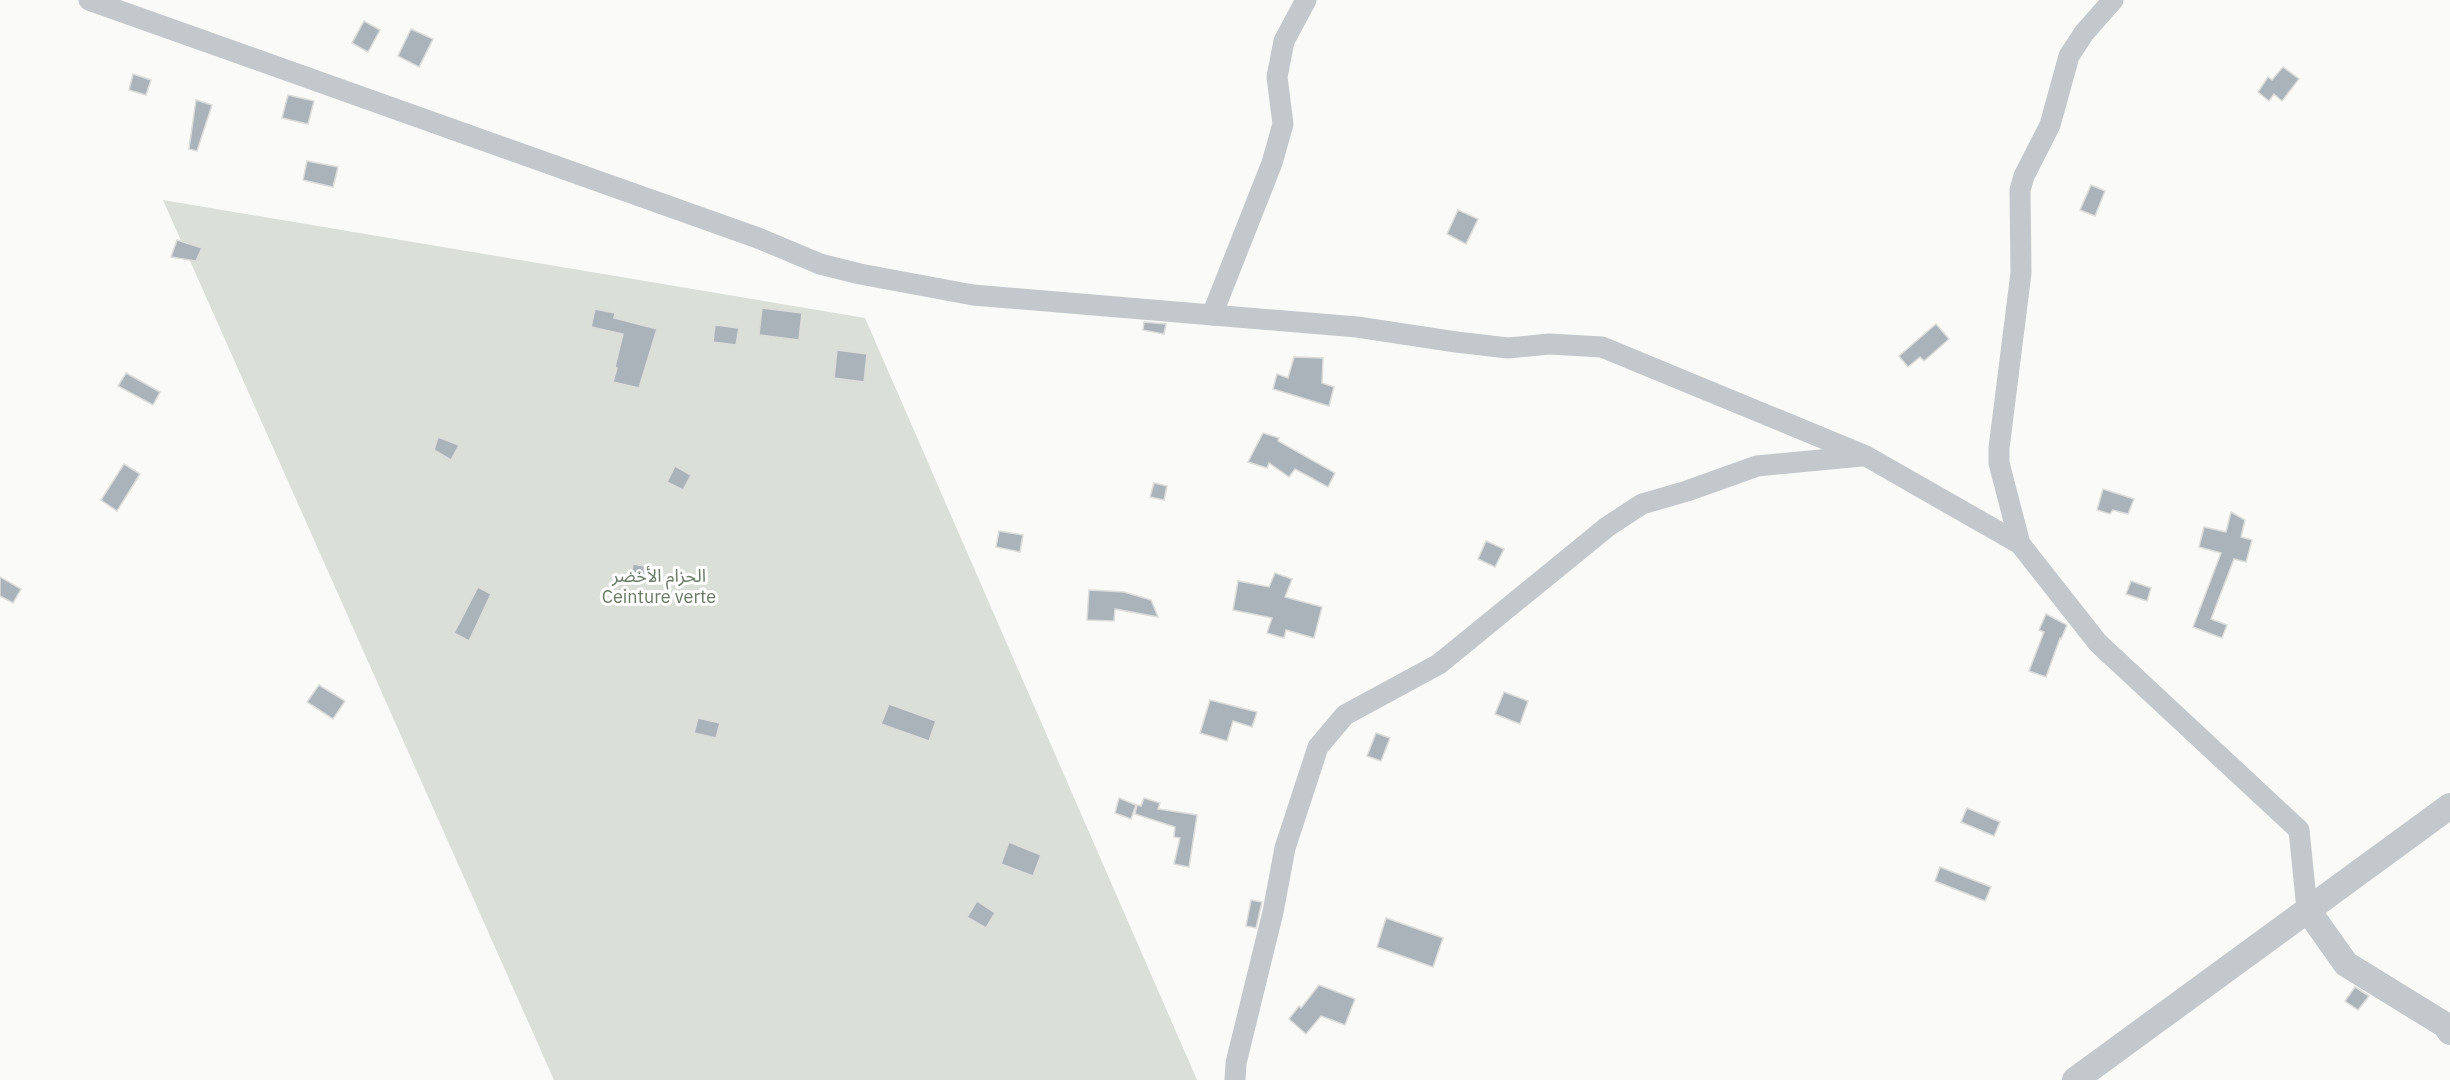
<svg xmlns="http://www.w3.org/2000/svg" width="2450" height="1080" font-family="'IBM Plex Sans','Noto Sans Arabic',sans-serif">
  <rect width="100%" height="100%" fill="#fafaf8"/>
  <!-- green -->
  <polygon fill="#dadfd7" points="163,200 865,318 1197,1080 554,1080"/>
  <!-- building -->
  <g fill="#aab3b9" stroke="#dcdcda" stroke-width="1.5">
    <polygon points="364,21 380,30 368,52 352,43"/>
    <polygon points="411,29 433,39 419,67 398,56"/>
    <polygon points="2283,67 2299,79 2282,101 2274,94 2269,101 2258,92 2268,77 2272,80"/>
    <polygon points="133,74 151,80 146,95 129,90"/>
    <polygon points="288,95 314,101 308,124 282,118"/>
    <polygon points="196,100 212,105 197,151 189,149"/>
    <polygon points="307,161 338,167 333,187 303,180"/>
    <polygon points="2091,185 2105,191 2095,216 2080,210"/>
    <polygon points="1458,210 1478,219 1466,244 1447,234"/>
    <polygon points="177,240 202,248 196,261 171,257"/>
    <polygon points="762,308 802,313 799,340 759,335"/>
    <polygon points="595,309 615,313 614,318 657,329 639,388 613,382 617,368 615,367 623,334 591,327"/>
    <polygon points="1144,322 1166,324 1164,334 1143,330"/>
    <polygon points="1936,324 1949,339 1924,361 1920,357 1908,367 1899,356"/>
    <polygon points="715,325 739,328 736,345 713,342"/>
    <polygon points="837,350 867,354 864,382 834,378"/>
    <polygon points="1294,357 1323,358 1322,383 1334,387 1329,406 1273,389 1277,374 1288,378"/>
    <polygon points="126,373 160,392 153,405 118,386"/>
    <polygon points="1263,433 1279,438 1278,441 1335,473 1328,487 1295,469 1289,477 1269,463 1267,468 1248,462"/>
    <polygon points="438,437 459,445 451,460 434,450"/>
    <polygon points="124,464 140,474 117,511 101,500"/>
    <polygon points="675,466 691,475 683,490 667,482"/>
    <polygon points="1154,483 1167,486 1164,500 1150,497"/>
    <polygon points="2103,489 2134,499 2128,514 2113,510 2110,514 2097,510"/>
    <polygon points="2231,512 2245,520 2241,537 2252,540 2246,562 2234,559 2211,619 2227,625 2222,638 2193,627 2221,553 2199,547 2204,527 2226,532"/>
    <polygon points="999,531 1023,535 1020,552 996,547"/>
    <polygon points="1486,541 1504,549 1495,567 1478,559"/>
    <polygon points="633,564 655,568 653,584 630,581"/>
    <polygon points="1275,573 1292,579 1285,597 1322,607 1314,638 1286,630 1284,638 1267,633 1272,618 1233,610 1238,581 1269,587"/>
    <polygon points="0,577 21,589 13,603 0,596"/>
    <polygon points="2131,581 2151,588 2147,601 2126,594"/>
    <polygon points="478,587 491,594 469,641 454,633"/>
    <polygon points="1089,590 1124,592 1151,600 1158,617 1115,609 1114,621 1087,620"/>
    <polygon points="2046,614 2067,625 2061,639 2060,638 2046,677 2029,671 2044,632 2039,630"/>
    <polygon points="319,685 345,701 333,719 307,702"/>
    <polygon points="1504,692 1528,701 1520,724 1495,714"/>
    <polygon points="1210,700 1257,712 1252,727 1233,721 1227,741 1200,733"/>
    <polygon points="889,704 936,721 929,741 881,724"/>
    <polygon points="698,718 720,723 716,738 694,733"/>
    <polygon points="1376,733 1390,738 1381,761 1367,756"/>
    <polygon points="1119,798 1136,805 1131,819 1115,813"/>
    <polygon points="1144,798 1160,803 1158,809 1197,815 1189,867 1174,864 1180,838 1174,837 1175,827 1135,814 1137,805 1141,806"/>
    <polygon points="1967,808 2000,822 1994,836 1961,822"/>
    <polygon points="1009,842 1041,855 1033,876 1001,864"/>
    <polygon points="1940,867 1991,887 1985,901 1935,881"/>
    <polygon points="1251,900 1262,902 1256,928 1246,926"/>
    <polygon points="977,901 995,913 986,928 967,917"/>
    <polygon points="1386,918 1443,938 1433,967 1377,947"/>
    <polygon points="1319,985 1355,999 1345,1025 1321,1016 1306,1034 1289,1019 1299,1006 1301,1008"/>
    <polygon points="2355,987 2369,996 2358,1010 2345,1001"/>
  </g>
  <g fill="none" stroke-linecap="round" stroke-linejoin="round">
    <!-- minor -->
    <g stroke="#c3c8cc" stroke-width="21">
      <polyline points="89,0 758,238 820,264 860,274 973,295 1357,327 1456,342 1508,348 1549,344 1602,347 1866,456 2020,544 2098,643 2299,830 2307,909"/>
      <polyline points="1212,315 1272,163 1283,124 1277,77 1284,41 1306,0"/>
      <polyline points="2020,544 1999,463 1999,448 2021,273 2020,190 2024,176 2050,125 2069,56 2084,33 2113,0"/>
      <polyline points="1235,1080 1236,1063 1273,912 1285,848 1318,747 1345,715 1439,664 1607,527 1642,504 1687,491 1757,466 1862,456"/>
    </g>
    <!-- tertiary -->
    <g stroke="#c3c8cc" stroke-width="26">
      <polyline points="2307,909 2346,964 2445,1025 2450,1032"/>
      <polyline points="2075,1080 2450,806"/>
    </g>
  </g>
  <g text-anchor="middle" stroke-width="6" stroke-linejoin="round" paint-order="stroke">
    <!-- park labels -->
    <g font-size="18" fill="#687a64" stroke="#fff">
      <text x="659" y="582">الحزام الأخضر<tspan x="659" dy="21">Ceinture verte</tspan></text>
    </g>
  </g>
</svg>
